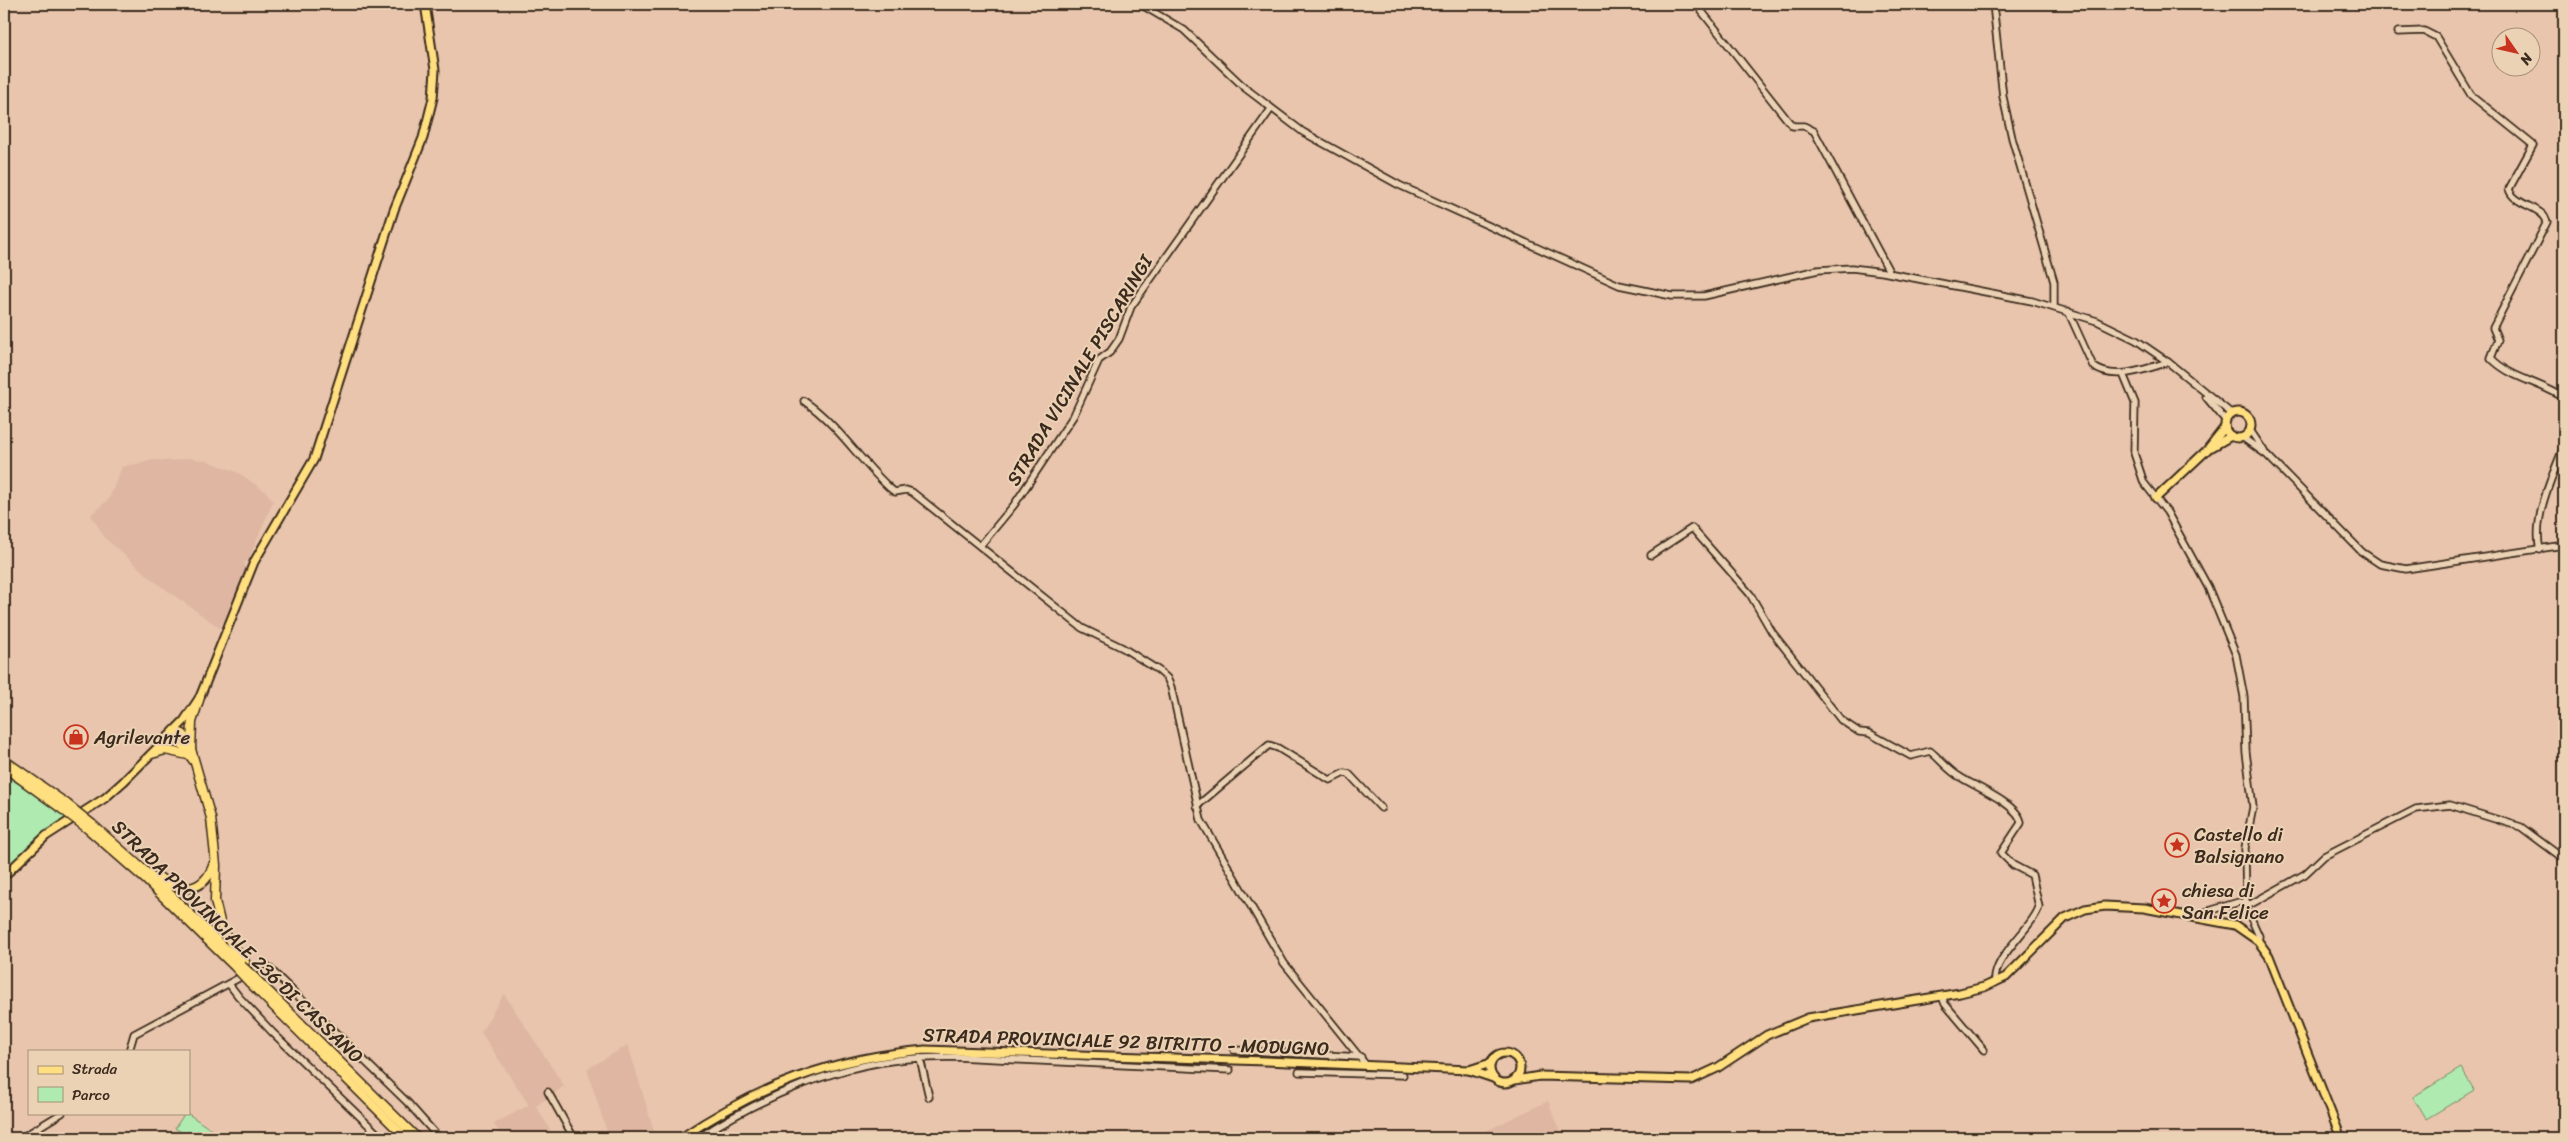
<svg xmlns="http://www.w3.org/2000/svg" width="2568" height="1142" font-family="Sriracha,sans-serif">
  <rect width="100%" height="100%" fill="#e8c5ac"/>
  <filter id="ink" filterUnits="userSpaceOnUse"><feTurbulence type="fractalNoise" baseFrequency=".02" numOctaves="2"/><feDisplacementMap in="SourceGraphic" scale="10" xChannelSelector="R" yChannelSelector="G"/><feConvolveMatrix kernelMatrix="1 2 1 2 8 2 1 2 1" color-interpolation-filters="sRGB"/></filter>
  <g filter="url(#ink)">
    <!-- built -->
    <g fill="#deb6a2">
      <polygon points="189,458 208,461 239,473 266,492 273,501 248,561 244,562 246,569 225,624 222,623 220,628 154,581 105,538 91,515 109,499 122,467 154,460 173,461"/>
      <polygon points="504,994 564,1086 536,1106 555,1138 503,1138 494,1124 529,1105 481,1032"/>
      <polygon points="628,1045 656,1138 609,1138 588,1072 587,1069"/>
      <polygon points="1548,1101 1562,1135 1554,1138 1483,1138 1480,1134"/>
    </g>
    <!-- green -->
    <g fill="#afeab0" stroke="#758a67">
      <polygon points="4,775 36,794 66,817 46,831 4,872"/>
      <polygon points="2461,1068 2474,1090 2426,1119 2413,1097"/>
      <polygon points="185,1113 187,1113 223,1138 190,1138 175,1128"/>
    </g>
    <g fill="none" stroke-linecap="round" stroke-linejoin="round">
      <!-- minor casing -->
      <g stroke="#3b2a1e" stroke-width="9">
        <g id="minor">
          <polyline points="1140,4 1184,30 1245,88 1303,132 1399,185 1619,285 1672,296 1704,296 1818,270 1852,268 1883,272 2032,301 2097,321 2136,340 2168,362 2232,414"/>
          <polyline points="1696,4 1789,122 1793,126 1804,126 1814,131 1890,273"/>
          <polyline points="1993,4 2003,97 2012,138 2054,282 2054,307"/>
          <path d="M2398,32l26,-1 12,6 35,58 62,50 -24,44c5,17 34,17 38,33l-54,106 5,12 -7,18c20,21 50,24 73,40"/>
          <path d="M2068,311l25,55c19,16 54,3 75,-4"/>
          <polyline points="2123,374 2135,403 2134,453 2144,483 2167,512 2208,587 2236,655 2244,697 2246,752 2253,807 2245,848 2246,907 2259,936 2258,941"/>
          <polyline points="2206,397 2226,421"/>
          <path d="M804,401c35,24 57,62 88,89l3,2 11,-2 6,2 170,136 41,20 35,22 9,8 4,9 30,133 83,143 82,102"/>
          <polyline points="2250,430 2264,451"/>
          <polyline points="2242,437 2267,455 2362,552 2380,564 2406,569 2564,545"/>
          <polyline points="980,546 1014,505 1074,415 1099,360 1110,352 1119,339 1131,307 1271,109"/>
          <path d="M2540,550c-8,-32 13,-75 24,-104"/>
          <path d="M1651,555l41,-27 58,66 22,38 69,88 18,12 10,1 42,23 19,-5c10,8 19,20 30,26 14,9 60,28 61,46l-20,30 12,12 19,10 7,32c-7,22 -47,50 -44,76"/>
          <polyline points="1197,806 1269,745 1278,748 1330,780 1344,773 1349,774 1381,808"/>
          <polyline points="2200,917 2202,913 2239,902 2251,904 2305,874 2324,856 2416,809 2450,805 2521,827 2564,859"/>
          <polyline points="229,984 239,997 272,1032 382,1138"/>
          <polyline points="1942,996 1945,1004 1984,1050"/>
          <polyline points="1234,1050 1361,1057"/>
          <polyline points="129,1051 134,1034 265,964 408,1103 439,1138"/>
          <polyline points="920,1058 957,1057 1230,1070"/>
          <polyline points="1299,1072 1403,1075"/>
          <polyline points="548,1092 574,1138"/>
          <polyline points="21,1138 62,1113"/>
          <path d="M698,1138c65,-42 143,-76 222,-80l9,39"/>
        </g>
      </g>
      <!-- major casing -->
      <g stroke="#3b2a1e" stroke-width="11">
        <g id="major">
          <circle cx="2238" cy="425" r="13"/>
          <polyline points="2212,447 2231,436"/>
          <polyline points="2156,498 2207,450 2225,427"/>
          <polyline points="4,876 46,836 105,798 123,782 184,721 200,697 254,562 314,459 394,210 423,138 433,98 435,70 425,4"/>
          <circle cx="1505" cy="1068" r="15"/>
          <polyline points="1469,1070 1491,1063"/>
          <polyline points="1515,1080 1540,1076 1691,1080 1717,1068 1767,1035 1808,1018 1960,993 1984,987 2006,977 2065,918 2085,909 2105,906 2144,908 2235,925 2258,941 2269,956 2341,1138"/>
          <path d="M681,1138c78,-52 150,-80 244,-88l341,11 203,9 24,8"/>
        </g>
      </g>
      <!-- highway casing -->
      <g stroke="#3b2a1e" stroke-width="11">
        <g id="highway">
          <polyline points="200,697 192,722 191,749 211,818 216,865 215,901 222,930 245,962"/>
          <polyline points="175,731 177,738 193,760"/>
          <polyline points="175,731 183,734 191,748"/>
          <polyline points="152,754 165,750 188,755"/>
          <polyline points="4,760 67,804"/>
          <polyline points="4,767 62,809"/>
          <polyline points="92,824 164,888 238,961"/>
          <polyline points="88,829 145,879 236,968"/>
          <path d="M159,877c21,18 46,15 55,-14"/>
          <polyline points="255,978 417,1138"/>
          <polyline points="249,982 406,1138"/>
        </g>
      </g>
      <!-- minor -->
      <use href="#minor" stroke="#ecd2b4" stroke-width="5.5"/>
      <!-- major -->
      <use href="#major" stroke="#ffdf80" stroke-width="7"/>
      <!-- highway -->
      <use href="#highway" stroke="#ffdf80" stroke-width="8"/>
      <!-- highway-bridge casing -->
      <g stroke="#3b2a1e" stroke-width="11" stroke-linecap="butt">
        <g id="highway-bridge">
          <polyline points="67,804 92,824"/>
          <polyline points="62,809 88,829"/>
          <polyline points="241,965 255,978"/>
          <polyline points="236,968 249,982"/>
        </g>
      </g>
      <!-- highway-bridge -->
      <use href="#highway-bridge" stroke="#ffdf80" stroke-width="8"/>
    </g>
  </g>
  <!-- icons -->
  <defs>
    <g id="shop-ring" transform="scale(1.25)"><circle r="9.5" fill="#ecd2b4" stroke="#c8321e" stroke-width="1.5"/><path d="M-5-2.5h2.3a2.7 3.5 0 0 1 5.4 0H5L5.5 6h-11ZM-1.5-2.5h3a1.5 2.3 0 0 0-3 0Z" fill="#c8321e"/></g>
    <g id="sight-ring" transform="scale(1.25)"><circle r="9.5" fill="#ecd2b4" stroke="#c8321e" stroke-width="1.5"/><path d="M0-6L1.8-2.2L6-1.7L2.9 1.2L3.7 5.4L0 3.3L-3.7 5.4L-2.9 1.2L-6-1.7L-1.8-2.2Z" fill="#c8321e"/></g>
  </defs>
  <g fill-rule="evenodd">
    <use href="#shop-ring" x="76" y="737"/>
    <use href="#sight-ring" x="2177" y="845"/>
    <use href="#sight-ring" x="2164" y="901"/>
  </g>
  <g text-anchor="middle" stroke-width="4" stroke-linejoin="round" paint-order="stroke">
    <!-- street labels -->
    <g font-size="19" fill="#3b2a1e" stroke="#ecd2b4">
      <text transform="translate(1079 370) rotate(-59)" y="7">STRADA VICINALE PISCARINGI</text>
      <text transform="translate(238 941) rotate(44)" y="7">STRADA PROVINCIALE 236 DI CASSANO</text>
      <text transform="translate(1126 1041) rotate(2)" y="7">STRADA PROVINCIALE 92 BITRITTO - MODUGNO</text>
    </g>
    <!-- poi labels -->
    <g font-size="19" fill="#3b2a1e" stroke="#ecd2b4" text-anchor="start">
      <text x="94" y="744">Agrilevante</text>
      <text x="2194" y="841">Castello di<tspan x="2194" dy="22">Balsignano</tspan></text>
      <text x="2182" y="897">chiesa di<tspan x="2182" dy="22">San Felice</tspan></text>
    </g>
  </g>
  <!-- margin -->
  <rect width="2568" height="1142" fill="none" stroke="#ecd2b4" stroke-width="20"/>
  <rect x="10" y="10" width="2548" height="1122" fill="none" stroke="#3b2a1e" stroke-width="2" filter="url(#ink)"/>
  <!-- legend -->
  <rect x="28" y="1050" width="162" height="65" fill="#ecd2b4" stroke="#a58f78"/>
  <rect x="38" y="1066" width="25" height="8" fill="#ffdf80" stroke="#a58f78"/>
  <text x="72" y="1074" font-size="15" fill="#3b2a1e">Strada</text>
  <rect x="38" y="1087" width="25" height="15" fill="#afeab0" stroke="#a58f78"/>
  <text x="72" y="1100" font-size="15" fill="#3b2a1e">Parco</text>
  <!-- north arrow -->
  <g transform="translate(2516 52) rotate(124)"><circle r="24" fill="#ecd2b4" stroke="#a58f78"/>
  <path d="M0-4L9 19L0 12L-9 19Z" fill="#c8321e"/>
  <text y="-8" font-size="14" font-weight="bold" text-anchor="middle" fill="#3b2a1e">N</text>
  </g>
</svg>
